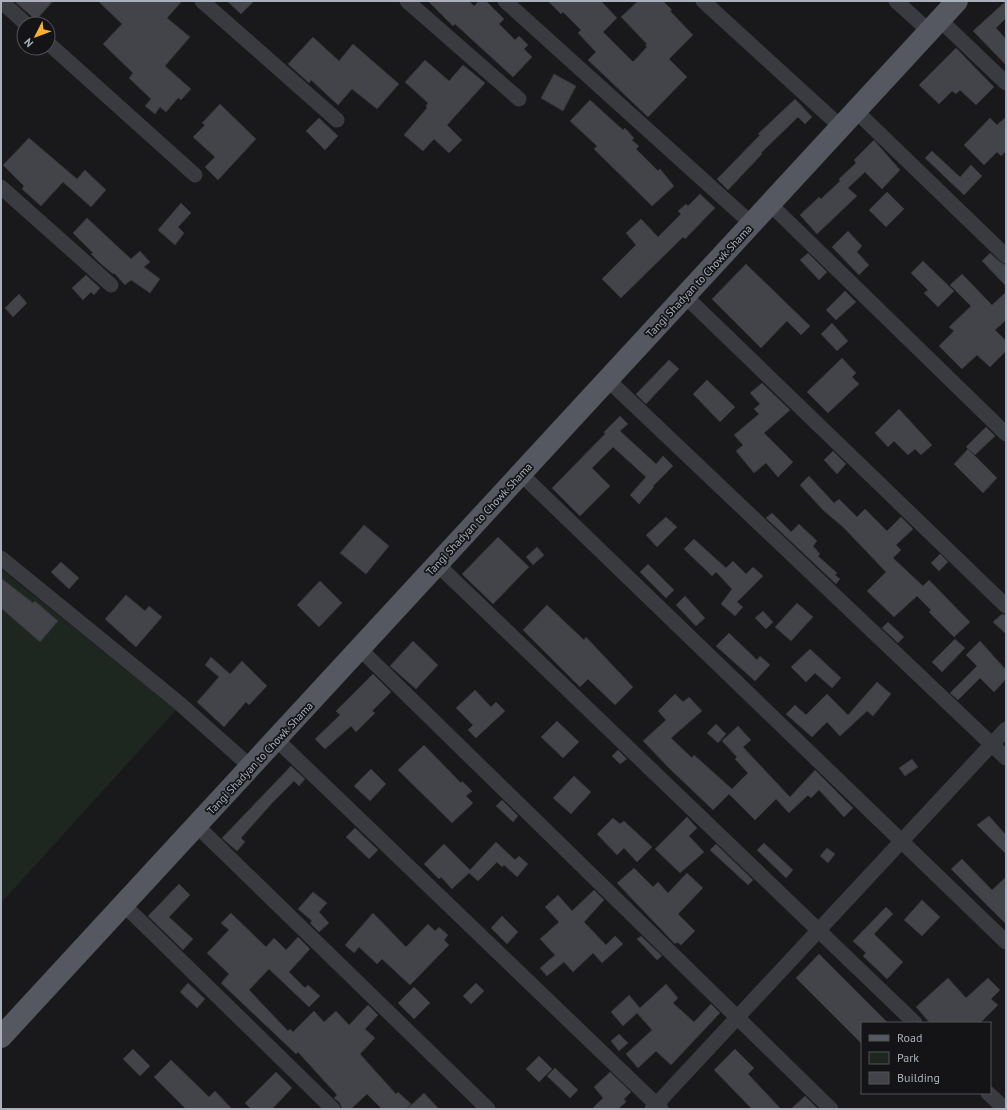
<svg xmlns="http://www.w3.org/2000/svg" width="1007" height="1110" font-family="'PT Sans',sans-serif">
  <rect width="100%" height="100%" fill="#19191c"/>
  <!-- green -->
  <polygon fill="#1e271f" points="1,569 176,710 1,903"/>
  <!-- building -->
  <g fill="#434449" stroke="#333338">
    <polygon points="14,1 53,1 36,20"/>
    <polygon points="98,1 182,1 167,18 190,37 165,66 191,89 181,100 178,98 166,112 160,107 155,114 145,106 151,99 129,78 133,73 103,44 122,24"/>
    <polygon points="227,1 254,1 241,14"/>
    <polygon points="428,1 469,1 474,6 479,1 486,1 504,19 499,24 515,40 519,36 528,45 524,49 532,57 513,77 455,24 453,26"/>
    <polygon points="548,1 601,1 617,18 603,32 633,62 647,47 645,45 647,44 621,17 638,1 663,1 672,10 670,11 693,35 669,59 687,77 648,117 588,60 596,52 578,33 581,30 563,12 561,14"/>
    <polygon points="1006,1 1006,18 996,28 1006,39 1006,65 973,31"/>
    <polygon points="313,37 339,61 353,44 399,84 377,109 352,89 338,105 311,80 309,83 288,64"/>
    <polygon points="956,48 994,87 976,105 960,90 956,94 952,91 939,104 919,85"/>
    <polygon points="425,60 449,81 463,65 485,83 447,125 462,140 449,153 434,139 423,151 404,135 427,108 426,106 428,103 405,82"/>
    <polygon points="554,74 576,86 563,111 541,98"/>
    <polygon points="795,99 812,117 805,124 798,117 761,153 762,154 728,190 717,179 760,135 758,134"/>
    <polygon points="590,100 623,130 625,128 634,138 632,140 639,146 636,149 658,171 660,169 674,186 652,206 594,149 597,146 570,121"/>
    <polygon points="220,104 256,139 218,180 205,167 215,157 193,137 205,125 202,123"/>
    <polygon points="1006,117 1006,151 1001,156 997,152 984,165 964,145 990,118 997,125"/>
    <polygon points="319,118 338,136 325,150 306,131"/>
    <polygon points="29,138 77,179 85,170 106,190 91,207 63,182 41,206 22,189 24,186 3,165"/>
    <polygon points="874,140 900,170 882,189 865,172 848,188 857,196 817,234 800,215 819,197 821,199 840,181 839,179 856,163 854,160"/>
    <polygon points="932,151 960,177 971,165 982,176 964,195 925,158"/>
    <polygon points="887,192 904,209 886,227 869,210"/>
    <polygon points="700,194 715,208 685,239 683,237 621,298 602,279 636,245 626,233 641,219 658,237 681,214 678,211 686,204 688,206"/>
    <polygon points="181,203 191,213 178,227 184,233 175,245 158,230"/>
    <polygon points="87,218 131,259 140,251 150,262 144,267 160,279 150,293 131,280 125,285 114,273 113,274 100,263 91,254 93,253 73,233"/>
    <polygon points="848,231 862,246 857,252 869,265 859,275 832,247"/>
    <polygon points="808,253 827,272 819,280 800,260"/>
    <polygon points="990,253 1000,262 1006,265 1006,286 982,261"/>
    <polygon points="923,261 954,291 938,307 924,293 928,290 911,273"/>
    <polygon points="746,264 810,326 801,335 787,321 761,348 712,299"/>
    <polygon points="962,274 992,305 1006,292 1006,320 995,330 1006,341 1006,351 990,367 977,355 962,369 939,346 954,331 949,327 971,306 950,285"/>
    <polygon points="86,275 100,288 94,295 91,292 83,300 72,288"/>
    <polygon points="845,291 856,302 836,320 826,310"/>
    <polygon points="19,294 27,303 13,317 5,308"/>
    <polygon points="832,323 848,341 837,351 821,334"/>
    <polygon points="842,358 856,373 852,377 859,384 828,413 807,392"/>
    <polygon points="669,360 679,369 646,404 636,394"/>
    <polygon points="707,380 735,407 720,422 693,394"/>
    <polygon points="762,383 790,410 764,433 793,462 778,477 766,463 754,473 736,451 743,445 734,435 759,414 754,409 760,404 750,393"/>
    <polygon points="899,409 932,445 921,455 915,449 908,455 894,441 888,447 875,433"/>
    <polygon points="620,416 628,424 620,431 656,464 663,456 673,466 653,486 654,487 639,504 630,495 646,477 613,447 592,468 610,486 580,516 552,488 605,434 604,432"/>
    <polygon points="986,427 995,436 975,455 966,447"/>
    <polygon points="968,449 997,478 983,493 954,464"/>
    <polygon points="833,451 846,464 837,474 824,460"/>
    <polygon points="809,476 834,503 839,499 857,517 865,509 887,531 901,517 913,529 896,545 901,550 893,558 923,586 929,580 970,622 954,637 929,612 931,610 917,596 894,617 867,591 886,572 843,527 823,510 800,485"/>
    <polygon points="772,513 791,532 799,524 817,541 813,546 820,554 818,556 837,573 835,575 840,579 836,584 766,518"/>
    <polygon points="666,517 677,527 657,547 646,535"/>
    <polygon points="364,525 389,546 366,574 340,553"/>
    <polygon points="498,537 529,567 493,604 462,574"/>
    <polygon points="694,539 726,568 733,561 746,574 753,567 763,576 737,602 743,607 735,616 721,604 732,589 716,572 712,576 684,549"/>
    <polygon points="537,547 544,555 533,565 526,557"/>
    <polygon points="940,554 948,562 939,571 931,563"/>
    <polygon points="61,562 79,578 69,589 51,572"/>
    <polygon points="648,564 674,590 666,598 640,572"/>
    <polygon points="1,578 33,603 35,601 58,621 40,642 1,608"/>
    <polygon points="320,581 342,603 319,627 297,605"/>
    <polygon points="126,595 145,611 149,606 162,617 136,647 105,619"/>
    <polygon points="685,596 705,618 696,626 676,605"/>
    <polygon points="797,603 813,617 791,641 775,627"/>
    <polygon points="547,605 584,640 586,637 633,687 615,705 588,679 580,687 523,630"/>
    <polygon points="763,611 773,622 766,629 755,618"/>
    <polygon points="1002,614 1006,615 1006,634 993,622"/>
    <polygon points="888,622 904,637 898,643 882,628"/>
    <polygon points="729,633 757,660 760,656 770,665 755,681 716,646"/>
    <polygon points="955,639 965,648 942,672 932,662"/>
    <polygon points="413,641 438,665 416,689 390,666"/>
    <polygon points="980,641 1006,670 1006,679 994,692 980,678 958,700 950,693 977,666 966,655"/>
    <polygon points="810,649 841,678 832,688 815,673 806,682 791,667"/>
    <polygon points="211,657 230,674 242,661 267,686 249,705 246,702 224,727 197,702 219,677 205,665"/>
    <polygon points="373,674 391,692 372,711 375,713 356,732 351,726 325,749 315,739 340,715 336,711"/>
    <polygon points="877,682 891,694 873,716 867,711 840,736 827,722 812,737 786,714 795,705 806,715 827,694 848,715"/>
    <polygon points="475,690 491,707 496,702 505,711 476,738 468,730 473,725 456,708"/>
    <polygon points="675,694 683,702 689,697 702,711 671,738 692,758 694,755 732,789 748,773 735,759 737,757 722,741 738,726 751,740 743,747 790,797 815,770 853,808 844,817 819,790 811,798 808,795 789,813 776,799 755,820 729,794 713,810 671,770 643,741 666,720 658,711"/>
    <polygon points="557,721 579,742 563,758 541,737"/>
    <polygon points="716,724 726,734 718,743 707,733"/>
    <polygon points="424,745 461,783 462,781 472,791 466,796 473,803 452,823 398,770"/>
    <polygon points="618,750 627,759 620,764 612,756"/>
    <polygon points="912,759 918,767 905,776 899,768"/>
    <polygon points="291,766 305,779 299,786 294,781 273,802 241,838 245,842 237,851 222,838"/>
    <polygon points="371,769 386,784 370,801 354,786"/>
    <polygon points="574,776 591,792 571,814 553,798"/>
    <polygon points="502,800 518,816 513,822 496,806"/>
    <polygon points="989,816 1006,835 1006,854 977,825"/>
    <polygon points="687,817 697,828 689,836 704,852 680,873 655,849"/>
    <polygon points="613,818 620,824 624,821 652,847 637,862 624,848 617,855 597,834"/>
    <polygon points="355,828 378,850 369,859 346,837"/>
    <polygon points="496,842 515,860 519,856 528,864 517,877 504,865 502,867 497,862 478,881 469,873 452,889 441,877 439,879 424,864 444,844 470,870"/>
    <polygon points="764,843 793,870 786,878 757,850"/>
    <polygon points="716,844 753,880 748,885 710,850"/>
    <polygon points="827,848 835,854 828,863 820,856"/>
    <polygon points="962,859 992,890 1006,877 1006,924 951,869"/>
    <polygon points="634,868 653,887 658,882 668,893 687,873 703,888 678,914 695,931 681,945 677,942 675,944 617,883"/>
    <polygon points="179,884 190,895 169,917 193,939 183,950 148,916"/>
    <polygon points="594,890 604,900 584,922 606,945 615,936 623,944 602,963 593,953 573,972 564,962 547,976 540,968 555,955 540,939 559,922 545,907 558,895 572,911"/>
    <polygon points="313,892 327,903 319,912 329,923 319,932 310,923 312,921 298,909"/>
    <polygon points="922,900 940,917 922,936 904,920"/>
    <polygon points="886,907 893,914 874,934 903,962 887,979 863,956 866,953 853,941"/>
    <polygon points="231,913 266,947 274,938 286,950 298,937 310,949 289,972 305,988 308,985 320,996 309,1007 269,969 249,990 288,1031 290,1029 293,1032 314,1011 324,1022 336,1011 349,1025 368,1005 378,1015 365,1029 375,1038 360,1054 396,1094 398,1092 411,1104 406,1109 382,1109 367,1094 351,1109 342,1109 340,1103 334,1098 337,1095 298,1052 296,1054 221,983 229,974 207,953 229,930 221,923"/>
    <polygon points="373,913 406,947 428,924 435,931 439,927 448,935 444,940 449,945 410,985 382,959 377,964 359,947 354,953 345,945"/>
    <polygon points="502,916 518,932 507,944 491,928"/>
    <polygon points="641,936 662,956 657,960 637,939"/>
    <polygon points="819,954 888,1023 862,1023 862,1044 796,978"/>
    <polygon points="948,978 966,998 988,978 1000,990 991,999 998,1005 980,1023 930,1023 916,1007"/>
    <polygon points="188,983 205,999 197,1008 180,992"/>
    <polygon points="476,983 484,991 471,1004 463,996"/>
    <polygon points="666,984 678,998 673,1003 694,1022 711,1004 720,1013 671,1065 656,1051 638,1068 626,1054 652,1030 637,1013 623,1026 611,1012 629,995 640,1008"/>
    <polygon points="414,987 430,1003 414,1019 398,1003"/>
    <polygon points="619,1034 628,1043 619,1051 611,1041"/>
    <polygon points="133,1049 150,1066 140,1076 123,1059"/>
    <polygon points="735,1049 754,1068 748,1074 781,1109 752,1109 714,1070"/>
    <polygon points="539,1056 552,1069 539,1082 526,1069"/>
    <polygon points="171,1060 209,1097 215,1091 232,1109 186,1109 154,1077"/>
    <polygon points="555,1068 578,1090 570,1098 547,1076"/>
    <polygon points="276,1072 292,1088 272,1109 251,1109 245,1103"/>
    <polygon points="610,1072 631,1092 624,1099 626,1102 618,1109 592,1109 603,1098 594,1087"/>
    <polygon points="424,1093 439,1109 407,1109"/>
    <polygon points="805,1096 818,1109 791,1109"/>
  </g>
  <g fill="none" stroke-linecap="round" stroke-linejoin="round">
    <!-- minor -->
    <g stroke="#3a3b41" stroke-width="15">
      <polyline points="1,1 26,24"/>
      <polyline points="202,1 337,120"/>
      <polyline points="407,1 519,99"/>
      <polyline points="505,1 752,224"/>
      <polyline points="703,1 841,127"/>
      <polyline points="896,1 929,31"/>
      <polyline points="940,20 1006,83"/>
      <polyline points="48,43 195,175"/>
      <polyline points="856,111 1006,256"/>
      <polyline points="1,187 111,285"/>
      <polyline points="770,204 1006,434"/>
      <polyline points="685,296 1006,606"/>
      <polyline points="608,380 1006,758"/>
      <polyline points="521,474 1006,942"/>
      <polyline points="1,558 179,703 251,767"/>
      <polyline points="438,565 915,1023"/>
      <polyline points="360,649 831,1109"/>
      <polyline points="277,740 661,1109"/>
      <polyline points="197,826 488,1109"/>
      <polyline points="124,905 333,1109"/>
      <polyline points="988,1093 1005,1109"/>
      <polyline points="652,1109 1006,729"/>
    </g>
    <!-- primary -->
    <polyline stroke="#555860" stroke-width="22" points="1,1037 957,1"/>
  </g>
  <g text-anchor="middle" stroke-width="3.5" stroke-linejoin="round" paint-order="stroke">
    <!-- street labels -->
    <g font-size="11" fill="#aab1bc" stroke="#141417">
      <text transform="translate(699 281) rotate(-47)" y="4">Tangi Shadyan to Chowk Shama</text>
      <text transform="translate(479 519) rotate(-47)" y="4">Tangi Shadyan to Chowk Shama</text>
      <text transform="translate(260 758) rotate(-47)" y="4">Tangi Shadyan to Chowk Shama</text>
    </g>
  </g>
  <!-- border -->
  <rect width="1007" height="1110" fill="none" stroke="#aab1bc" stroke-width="4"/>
  <!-- legend -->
  <rect x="861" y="1022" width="130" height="72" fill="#141417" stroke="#505359"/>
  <rect x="869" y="1035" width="20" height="6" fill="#555860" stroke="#505359"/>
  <text x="897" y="1042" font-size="12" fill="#aab1bc">Road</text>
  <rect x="869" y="1052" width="20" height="12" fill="#1e271f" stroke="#505359"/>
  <text x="897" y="1062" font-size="12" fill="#aab1bc">Park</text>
  <rect x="869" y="1072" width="20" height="12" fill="#434449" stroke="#505359"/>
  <text x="897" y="1082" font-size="12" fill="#aab1bc">Building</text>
  <!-- north arrow -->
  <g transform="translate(36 36) rotate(228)"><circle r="19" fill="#141417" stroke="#505359"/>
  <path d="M0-3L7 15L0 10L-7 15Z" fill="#ffb12e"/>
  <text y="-6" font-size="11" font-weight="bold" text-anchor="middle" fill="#aab1bc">N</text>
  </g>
</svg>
